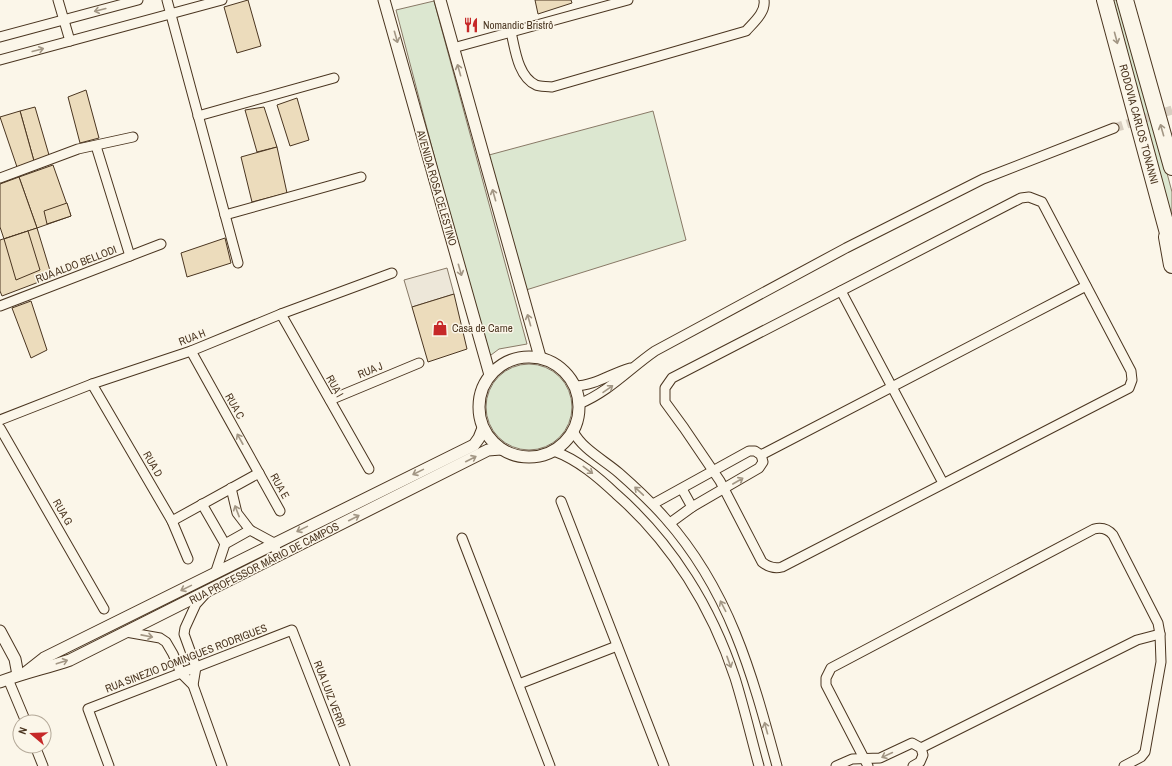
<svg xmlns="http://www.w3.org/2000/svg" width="1172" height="766" font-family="'Archivo Narrow',sans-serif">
  <rect width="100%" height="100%" fill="#fbf6e9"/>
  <!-- green -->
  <g fill="#dce7d0" stroke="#887966">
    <polygon points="1112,0 1121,0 1172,192 1172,225"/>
    <polygon points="434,1 527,344 499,349 487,358 396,10"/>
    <polygon points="653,111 686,240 526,290 489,155"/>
    <circle cx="529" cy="407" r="43"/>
  </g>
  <!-- parking -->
  <polygon fill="#ede7d9" stroke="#887966" points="447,268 454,294 412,307 404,280"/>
  <!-- building -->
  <g fill="#ecdcbc" stroke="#4a3520">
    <polygon points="248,0 261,46 237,53 224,7"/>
    <polygon points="535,0 571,0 572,3 538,14"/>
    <polygon points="86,90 99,138 80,143 68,97"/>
    <polygon points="297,98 309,140 290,146 277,105"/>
    <polygon points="35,107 49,155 34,161 20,111"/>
    <polygon points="264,107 277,147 257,152 245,110"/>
    <polygon points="20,111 34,161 17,167 0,117"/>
    <polygon points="277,147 287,193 252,202 241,157"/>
    <polygon points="53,165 71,216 37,228 19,177"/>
    <polygon points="19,177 37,228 4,239 0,227 0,184"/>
    <polygon points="67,203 71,216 47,224 44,211"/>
    <polygon points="37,228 52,277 2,296 0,291 0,240"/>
    <polygon points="28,231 40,270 16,280 4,239"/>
    <polygon points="225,238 231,263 187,277 181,253"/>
    <polygon points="454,294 467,349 428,362 412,307"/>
    <polygon points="31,301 47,350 31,358 12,308"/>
  </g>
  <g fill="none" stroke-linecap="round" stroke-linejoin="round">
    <!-- minor-tunnel -->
    <polyline stroke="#d8cfc1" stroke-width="9" stroke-dasharray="9 4.5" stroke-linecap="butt" points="1114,128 1172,110"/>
    <!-- minor casing -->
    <g stroke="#4a3520" stroke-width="11">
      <g id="minor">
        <polyline points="58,0 70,41"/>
        <polyline points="167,0 238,263"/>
        <path d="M511,32c4,17 7,45 25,53 4,2 11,1 16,2l194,-56c8,-9 20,-19 18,-31"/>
        <polyline points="0,37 138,0"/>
        <polyline points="453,48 628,0"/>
        <polyline points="0,60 222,0"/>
        <polyline points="198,116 334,78"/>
        <polyline points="96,146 130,256"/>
        <polyline points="0,178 78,149 133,137"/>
        <path d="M1029,197l13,5 89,169 1,9 -3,8 -347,179c-8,2 -14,0 -20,-5l-42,-81 -36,-53 -19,-26v-14l7,-10 349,-180z"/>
        <polyline points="225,215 361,177"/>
        <polyline points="841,291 943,483"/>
        <polyline points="0,306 161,244"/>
        <polyline points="281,314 369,469"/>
        <polyline points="191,351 280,511"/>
        <polyline points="92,384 172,521 188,559"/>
        <path d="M575,386c19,0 37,-13 55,-18"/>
        <polyline points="330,400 419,363"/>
        <path d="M579,404c31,-13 50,-35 76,-53l191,-103 137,-69 131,-51"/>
        <polyline points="0,420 92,384 191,351 281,314 392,273"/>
        <polyline points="0,428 104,609"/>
        <path d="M573,431c9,18 31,29 46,42 16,14 32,29 46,45 65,73 87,156 112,248"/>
        <path d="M554,451c24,9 44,26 62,43 56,49 96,114 119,184 9,29 16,59 24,88"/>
        <polyline points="761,455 1086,286"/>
        <polyline points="231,488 237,513 250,530"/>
        <polyline points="682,489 692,507"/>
        <polyline points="561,501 664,766"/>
        <polyline points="202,504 225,544"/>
        <polyline points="653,504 749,451 755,451 761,455 763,462 759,468 692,507 670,523"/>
        <polyline points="172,521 259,473"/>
        <polyline points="462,538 550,766"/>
        <polyline points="215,574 225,544 250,530 274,543 276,550"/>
        <polyline points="126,632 160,638 166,642 173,654 181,673 193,685 222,766"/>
        <polyline points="8,679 26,722"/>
        <polyline points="519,684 617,646"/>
        <polyline points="193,685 196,667 184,634 185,628 196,604 206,593"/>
        <polyline points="35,746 43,766"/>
        <polyline points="921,748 1137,640 1160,634"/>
        <polyline points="109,766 88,709 292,630 345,766"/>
        <polyline points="836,766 852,759 880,758 912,743 921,748 923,755 920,762 913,766"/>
        <path d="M868,766l-42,-81v-7l5,-10 263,-139c8,-2 14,0 19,6l45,88 2,11 1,28 -16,90 -4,5 -17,9"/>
      </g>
    </g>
    <!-- tertiary casing -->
    <g stroke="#4a3520" stroke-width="13">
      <g id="tertiary">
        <polyline points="384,0 490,375"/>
        <polyline points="440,0 540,357"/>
        <circle cx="529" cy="407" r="50"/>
        <polyline points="0,631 15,659 18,675"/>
        <polyline points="25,673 44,658 474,445 479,438 483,428"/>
        <path d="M0,682c23,-9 47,-14 70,-22l418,-210 13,-1"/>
      </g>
    </g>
    <!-- motorway casing -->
    <g stroke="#4a3520" stroke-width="18">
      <g id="motorway">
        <polyline points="1105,0 1172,248"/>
        <polyline points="1125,0 1172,167"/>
        <polyline points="1167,237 1172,265"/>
      </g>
    </g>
    <!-- minor -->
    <use href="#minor" stroke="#fbf6e9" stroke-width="9"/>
    <!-- tertiary -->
    <use href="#tertiary" stroke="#fbf6e9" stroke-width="11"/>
    <!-- motorway -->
    <use href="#motorway" stroke="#fbf6e9" stroke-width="16"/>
  </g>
  <!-- one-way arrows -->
  <defs><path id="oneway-shaft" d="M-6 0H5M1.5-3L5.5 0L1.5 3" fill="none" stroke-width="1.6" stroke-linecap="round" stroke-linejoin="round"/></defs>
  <g stroke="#a29684">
    <use href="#oneway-shaft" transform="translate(100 10) rotate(166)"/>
    <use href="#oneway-shaft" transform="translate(396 37) rotate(74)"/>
    <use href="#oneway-shaft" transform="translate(1116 38) rotate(75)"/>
    <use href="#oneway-shaft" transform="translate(38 50) rotate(-15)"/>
    <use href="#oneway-shaft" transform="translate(459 70) rotate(-106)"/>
    <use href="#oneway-shaft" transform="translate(1162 130) rotate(-106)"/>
    <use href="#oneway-shaft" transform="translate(494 195) rotate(-106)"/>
    <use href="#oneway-shaft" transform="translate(460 270) rotate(74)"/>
    <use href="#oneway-shaft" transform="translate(529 320) rotate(-106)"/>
    <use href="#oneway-shaft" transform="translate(608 389) rotate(-35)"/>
    <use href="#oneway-shaft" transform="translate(240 439) rotate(-119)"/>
    <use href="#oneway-shaft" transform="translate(471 459) rotate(-27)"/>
    <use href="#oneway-shaft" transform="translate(588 470) rotate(37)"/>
    <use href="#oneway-shaft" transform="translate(418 472) rotate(154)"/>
    <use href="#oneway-shaft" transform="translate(738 481) rotate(-30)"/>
    <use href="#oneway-shaft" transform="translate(639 491) rotate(-137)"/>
    <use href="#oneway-shaft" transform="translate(237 511) rotate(-111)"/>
    <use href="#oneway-shaft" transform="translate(354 518) rotate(-27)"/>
    <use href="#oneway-shaft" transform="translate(302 529) rotate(154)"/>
    <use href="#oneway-shaft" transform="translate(186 588) rotate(154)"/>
    <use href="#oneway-shaft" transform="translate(723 606) rotate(-117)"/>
    <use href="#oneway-shaft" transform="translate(147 636) rotate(11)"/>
    <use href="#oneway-shaft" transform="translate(62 662) rotate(-18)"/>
    <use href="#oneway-shaft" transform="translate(729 662) rotate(70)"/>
    <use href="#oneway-shaft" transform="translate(766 728) rotate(-105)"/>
    <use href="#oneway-shaft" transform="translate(887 755) rotate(155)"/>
  </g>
  <!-- icons -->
  <defs>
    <g id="restaurant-bare" transform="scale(1.2)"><path d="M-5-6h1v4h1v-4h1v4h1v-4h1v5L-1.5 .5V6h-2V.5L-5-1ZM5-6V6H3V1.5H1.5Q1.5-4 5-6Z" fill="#c62828" stroke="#fbf6e9" stroke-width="2.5" paint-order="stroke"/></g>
    <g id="shop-bare" transform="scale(1.2)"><path d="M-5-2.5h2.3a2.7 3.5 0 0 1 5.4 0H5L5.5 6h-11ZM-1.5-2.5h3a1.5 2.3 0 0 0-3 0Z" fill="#c62828" stroke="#fbf6e9" stroke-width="2.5" paint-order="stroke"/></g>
  </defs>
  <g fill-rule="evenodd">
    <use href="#restaurant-bare" x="471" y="25"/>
    <use href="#shop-bare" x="440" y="328"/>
  </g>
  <g text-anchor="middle" stroke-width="3" stroke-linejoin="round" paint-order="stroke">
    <!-- poi labels -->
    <g font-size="11" fill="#4a3520" stroke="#fbf6e9" text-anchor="start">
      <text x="483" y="29">Nomandic Bristrô</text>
      <text x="452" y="332">Casa de Carne</text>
    </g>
    <!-- street labels -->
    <g font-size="11" fill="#4a3520" stroke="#fbf6e9">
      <text transform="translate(1139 124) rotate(75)" y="4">RODOVIA CARLOS TONANNI</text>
      <text transform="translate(437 188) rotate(74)" y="4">AVENIDA ROSA CELESTINO</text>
      <text transform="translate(76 264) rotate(-21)" y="4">RUA ALDO BELLODI</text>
      <text transform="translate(192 337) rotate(-21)" y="4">RUA H</text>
      <text transform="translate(370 370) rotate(-22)" y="4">RUA J</text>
      <text transform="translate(335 386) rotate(61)" y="4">RUA I</text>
      <text transform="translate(235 406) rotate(61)" y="4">RUA C</text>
      <text transform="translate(153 464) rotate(60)" y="4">RUA D</text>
      <text transform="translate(280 486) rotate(61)" y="4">RUA E</text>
      <text transform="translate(63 512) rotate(60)" y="4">RUA G</text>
      <text transform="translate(264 563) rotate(-27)" y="4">RUA PROFESSOR MÁRIO DE CAMPOS</text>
      <text transform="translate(186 658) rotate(-21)" y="4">RUA SINEZIO DOMINGUES RODRIGUES</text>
      <text transform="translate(330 694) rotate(69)" y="4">RUA LUIZ VERRI</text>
    </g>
  </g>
  <!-- north arrow -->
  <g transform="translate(32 734) rotate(289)"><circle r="19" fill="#fbf6e9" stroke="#b4a999"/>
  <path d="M0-3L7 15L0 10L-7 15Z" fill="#c62828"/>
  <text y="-6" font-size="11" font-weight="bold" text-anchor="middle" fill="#4a3520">N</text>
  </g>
</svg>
